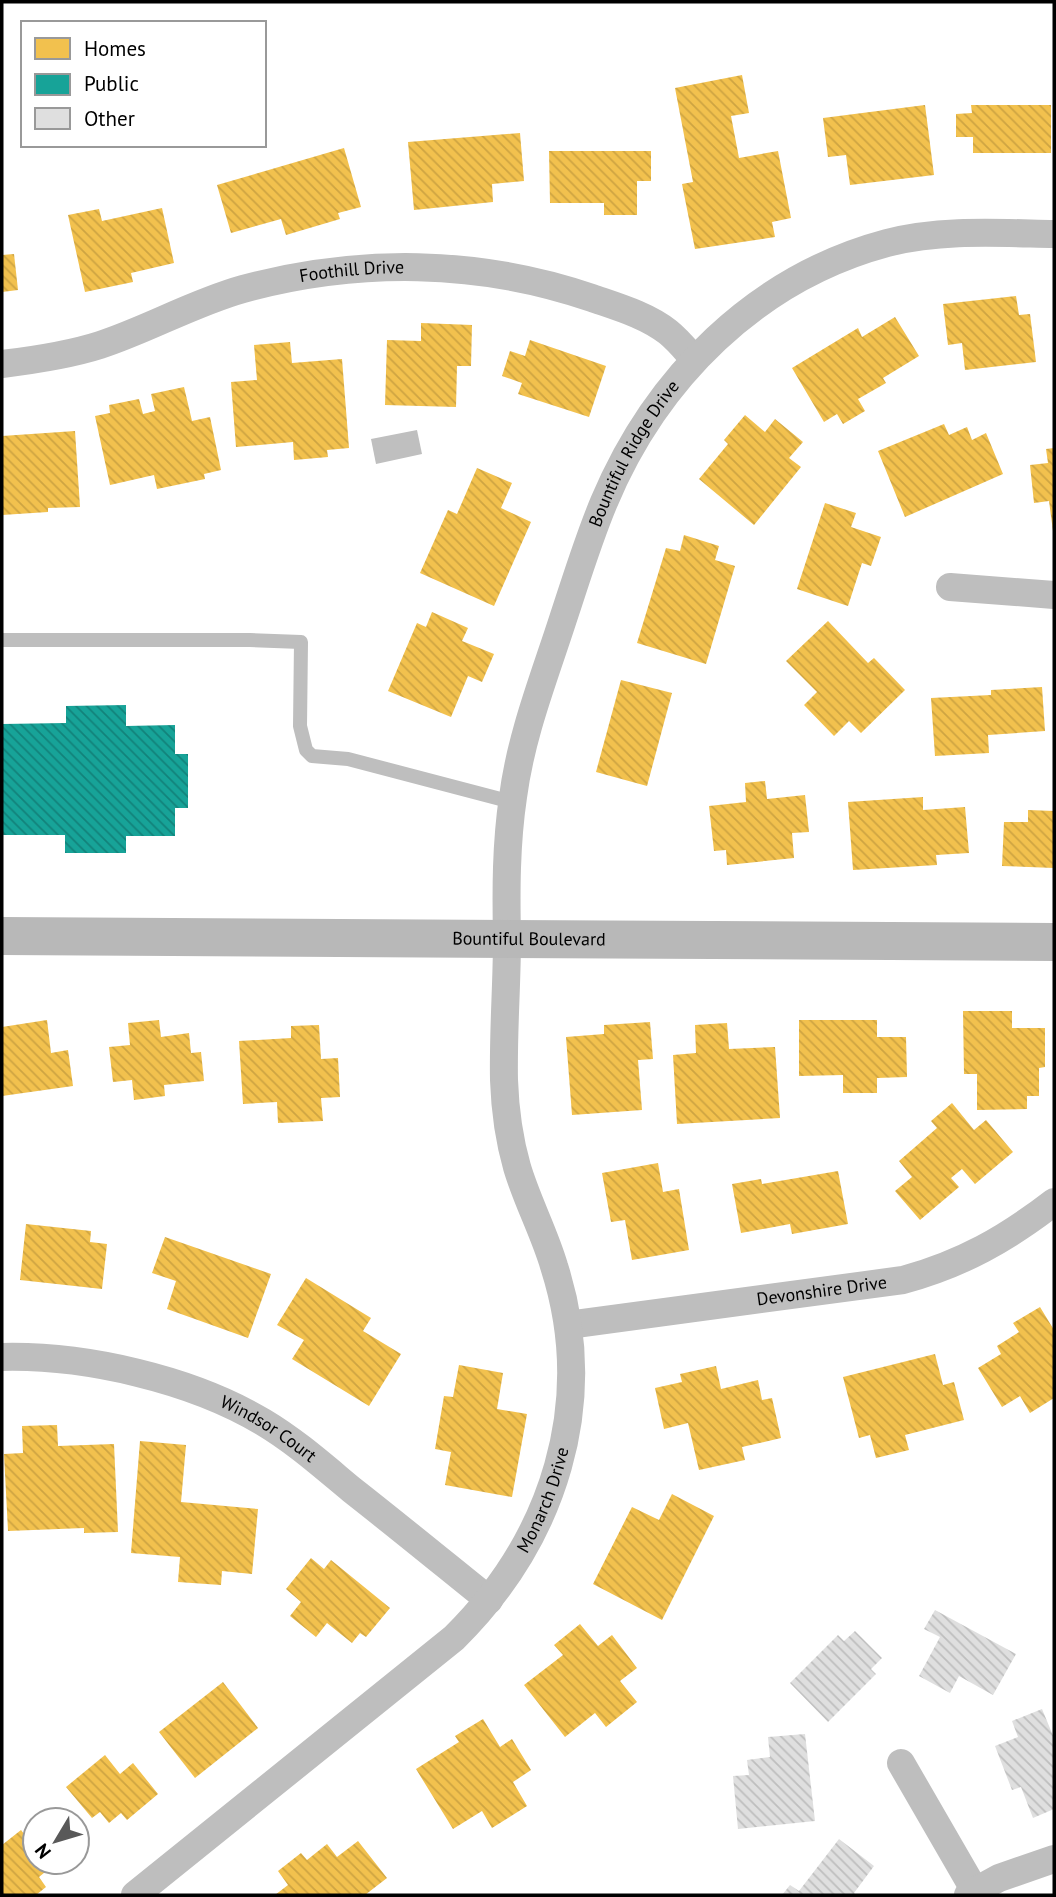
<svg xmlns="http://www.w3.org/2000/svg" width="1056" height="1897" font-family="'PT Sans',sans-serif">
  <defs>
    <pattern id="homes-back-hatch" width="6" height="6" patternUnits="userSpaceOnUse" patternTransform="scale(1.75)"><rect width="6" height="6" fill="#f2c14e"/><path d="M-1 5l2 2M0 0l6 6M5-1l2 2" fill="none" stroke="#cea442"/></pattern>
    <pattern id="public-back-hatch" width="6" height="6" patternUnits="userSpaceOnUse" patternTransform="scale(1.75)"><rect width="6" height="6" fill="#17a398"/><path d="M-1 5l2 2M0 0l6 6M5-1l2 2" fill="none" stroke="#12827a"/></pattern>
    <pattern id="building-back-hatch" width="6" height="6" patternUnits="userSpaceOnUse" patternTransform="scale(1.75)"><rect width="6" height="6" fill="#dfdfdf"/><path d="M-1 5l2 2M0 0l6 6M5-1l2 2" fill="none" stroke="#bebebe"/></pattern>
  </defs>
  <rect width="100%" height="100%" fill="#fff"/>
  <!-- water -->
  <polygon fill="#bfbfbf" points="417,430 422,454 376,464 371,439"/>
  <!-- homes -->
  <g fill="url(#homes-back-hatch)">
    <polygon points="742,75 749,113 731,116 739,158 778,151 791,218 772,222 775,237 695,249 682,184 693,182 675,88"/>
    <polygon points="925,105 934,175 850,185 846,155 828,157 823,118"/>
    <polygon points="971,105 1051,105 1051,153 973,153 973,137 956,137 956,114 972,113"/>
    <polygon points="520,133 524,181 492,184 493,202 414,210 408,142"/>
    <polygon points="344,148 361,207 338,213 340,219 286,235 281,219 231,233 217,185"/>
    <polygon points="549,151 651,151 651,181 637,181 637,215 604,215 604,203 550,203"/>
    <polygon points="162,208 174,263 131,273 133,282 85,292 68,215 99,209 102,221"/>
    <polygon points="14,254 18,290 2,292 2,255"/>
    <polygon points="1016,296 1019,315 1030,314 1036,362 965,370 962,343 948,345 943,304"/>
    <polygon points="895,317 919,356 883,378 886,383 858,399 865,411 843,424 837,414 824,422 792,368 858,328 862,337"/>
    <polygon points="421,323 472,325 471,366 457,366 456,407 385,405 387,340 421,341"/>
    <polygon points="530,340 606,366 589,417 518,394 522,383 502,376 510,351 525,356"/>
    <polygon points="290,342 292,363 342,359 349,448 327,450 328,457 294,460 293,442 236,447 231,382 257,380 254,345"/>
    <polygon points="184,387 192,421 210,417 221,470 204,474 205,479 157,489 154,475 110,485 95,416 110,413 109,405 139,399 143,414 155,411 151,394"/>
    <polygon points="745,415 765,432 775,419 803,442 789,458 801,467 754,525 699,479 728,444 724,440"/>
    <polygon points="944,424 949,435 967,427 972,440 986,433 1003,474 905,517 878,451"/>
    <polygon points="75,431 80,507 48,508 48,512 2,515 2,436"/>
    <polygon points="1054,448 1054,531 1053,531 1049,501 1034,503 1030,465 1048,463 1046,449"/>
    <polygon points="477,468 512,483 501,508 531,522 494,606 420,573 448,510 457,514"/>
    <polygon points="825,503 856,513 851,527 881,537 871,566 862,563 848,606 797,589"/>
    <polygon points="684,535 719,546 715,560 735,566 706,664 637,643 666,548 680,551"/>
    <polygon points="432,612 468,628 462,641 494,654 482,682 468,676 451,717 388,691 417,623 426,627"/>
    <polygon points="828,621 868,663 874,658 905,690 861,733 849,721 834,736 804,705 817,692 786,661"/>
    <polygon points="621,680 672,693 647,786 596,772"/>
    <polygon points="1042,687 1045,731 988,735 989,753 935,756 931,698 991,695 991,690"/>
    <polygon points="765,781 767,799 805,795 809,832 792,833 794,858 727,865 726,850 714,851 709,806 746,802 745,783"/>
    <polygon points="923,797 923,810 965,807 969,853 936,855 937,865 853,870 848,802"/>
    <polygon points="1028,810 1054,811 1054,868 1002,866 1004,822 1028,822"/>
    <polygon points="963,1011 1012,1011 1012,1028 1045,1028 1045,1067 1039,1068 1039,1096 1027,1096 1027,1109 977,1110 977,1074 964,1074"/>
    <polygon points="47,1020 51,1053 68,1050 73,1086 2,1096 2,1027"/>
    <polygon points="159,1020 161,1037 189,1033 191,1053 201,1052 204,1081 164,1085 165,1096 134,1100 132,1080 113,1082 109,1047 130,1045 128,1023"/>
    <polygon points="799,1020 877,1020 877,1037 906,1037 907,1077 877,1078 877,1093 843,1093 843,1075 799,1076"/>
    <polygon points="650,1022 653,1059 638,1060 642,1110 572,1115 566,1037 604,1034 604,1025"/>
    <polygon points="727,1023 729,1049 775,1047 780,1118 677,1124 673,1055 696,1053 695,1025"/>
    <polygon points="319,1025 321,1059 338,1058 340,1097 321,1098 323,1121 278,1123 277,1102 243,1104 239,1041 291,1038 291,1026"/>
    <polygon points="952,1103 974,1130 986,1120 1013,1152 975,1184 962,1169 951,1178 959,1187 920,1220 895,1191 912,1177 899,1161 937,1128 931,1121"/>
    <polygon points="658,1163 663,1192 679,1189 689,1250 632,1260 625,1220 611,1222 602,1173"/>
    <polygon points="838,1171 848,1224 792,1234 790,1224 741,1233 732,1184 761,1179 762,1184"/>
    <polygon points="26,1224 91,1231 90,1242 107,1244 102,1289 20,1280"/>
    <polygon points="165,1237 271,1274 248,1338 167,1309 176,1281 152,1273"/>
    <polygon points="306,1278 371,1318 363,1331 401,1354 369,1406 292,1359 304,1340 277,1325"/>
    <polygon points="1040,1307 1054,1330 1054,1398 1030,1413 1020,1396 1002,1407 978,1368 1001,1354 997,1346 1019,1332 1013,1323"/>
    <polygon points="935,1354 943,1385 954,1382 964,1420 905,1435 909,1450 876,1458 870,1435 859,1438 843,1377"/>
    <polygon points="459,1365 503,1373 497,1409 527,1414 512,1497 445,1485 451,1452 435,1449 444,1396 453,1397"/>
    <polygon points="716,1366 721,1389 758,1380 762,1400 772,1398 781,1438 742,1447 745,1460 699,1470 688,1423 664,1429 655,1388 682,1382 680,1374"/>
    <polygon points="57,1425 58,1446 114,1444 118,1532 84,1533 84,1528 8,1531 4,1454 23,1453 22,1426"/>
    <polygon points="140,1441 186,1445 181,1502 258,1509 252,1574 222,1571 221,1585 178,1582 180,1557 131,1553"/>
    <polygon points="672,1494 714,1516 662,1620 593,1584 632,1507 659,1520"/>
    <polygon points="311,1558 324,1569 331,1560 390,1608 366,1637 360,1633 352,1643 327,1623 316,1637 290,1616 301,1602 286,1589"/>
    <polygon points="580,1624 598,1646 612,1635 637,1668 620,1681 637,1702 606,1727 595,1713 565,1737 524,1685 563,1655 554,1645"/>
    <polygon points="223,1682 258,1728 195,1778 159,1732"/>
    <polygon points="483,1719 500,1747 512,1739 531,1770 513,1782 527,1806 492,1828 482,1811 453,1829 416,1769 459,1742 455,1736"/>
    <polygon points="105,1755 120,1774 133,1763 158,1794 127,1820 121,1813 109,1823 100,1812 92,1818 66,1787"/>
    <polygon points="21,1830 35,1848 35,1862 46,1862 50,1868 39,1877 46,1887 36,1895 2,1895 2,1845"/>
    <polygon points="358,1841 387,1878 365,1895 275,1895 288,1885 278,1871 301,1853 307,1860 327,1844 337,1857"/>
  </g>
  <!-- public -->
  <polygon fill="url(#public-back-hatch)" points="126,705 126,726 175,725 175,754 188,754 188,808 175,808 175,836 126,836 126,853 65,853 65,835 2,835 2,724 66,723 66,706"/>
  <!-- building -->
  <g fill="url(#building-back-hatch)">
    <polygon points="935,1610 1016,1654 993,1695 959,1676 950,1693 919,1676 940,1637 924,1629"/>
    <polygon points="855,1631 882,1658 871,1669 876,1674 828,1722 790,1683 838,1635 844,1641"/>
    <polygon points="1042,1709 1054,1738 1054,1809 1033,1818 1021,1787 1012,1790 995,1746 1018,1737 1012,1721"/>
    <polygon points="805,1734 815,1821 738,1829 733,1776 749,1775 747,1760 770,1757 768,1737"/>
    <polygon points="839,1839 874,1866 854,1893 856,1895 782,1895 790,1885 799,1891"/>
  </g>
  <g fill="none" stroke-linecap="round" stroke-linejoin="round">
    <!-- service -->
    <polyline stroke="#bebebe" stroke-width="14" points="2,640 250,640 301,642 300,726 306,750 312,756 348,759 512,802"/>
    <!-- minor -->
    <g stroke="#bebebe" stroke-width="28">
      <path id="s1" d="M2,364c33,-4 67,-9 98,-19 49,-16 93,-42 143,-56 115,-31 235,-30 349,9 26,9 54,17 76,34 10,8 18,18 26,27"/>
      <polyline points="950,587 1054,595"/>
      <path id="s2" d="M568,1325l335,-45c59,-16 103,-41 151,-78"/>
      <path id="s3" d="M2,1357c83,-2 189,22 261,65 32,19 60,44 89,68 46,36 91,73 137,110"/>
      <polyline points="901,1763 975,1891"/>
      <path id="s4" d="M135,1895l319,-257c100,-99 144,-235 100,-372 -10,-34 -27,-65 -37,-99 -8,-28 -12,-58 -13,-87 -1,-48 3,-95 3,-142 -1,-47 -1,-94 6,-141 8,-62 31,-119 50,-178 13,-39 25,-79 41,-117 52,-124 152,-224 283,-259 54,-14 112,-10 167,-9"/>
      <polyline points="968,1895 999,1878 1054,1859"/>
    </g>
    <!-- secondary -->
    <path stroke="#b8b8b8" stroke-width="38" id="s5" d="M2,936l1052,6"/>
  </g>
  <g text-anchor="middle" stroke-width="7" stroke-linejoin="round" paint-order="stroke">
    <!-- street labels -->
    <g font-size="18" fill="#000" stroke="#fff">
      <text dy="6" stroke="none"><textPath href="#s1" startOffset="364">Foothill Drive</textPath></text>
      <text dy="6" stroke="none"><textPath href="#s4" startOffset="1659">Bountiful Ridge Drive</textPath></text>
      <text dy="6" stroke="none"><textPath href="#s5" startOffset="527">Bountiful Boulevard</textPath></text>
      <text dy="6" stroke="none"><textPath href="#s2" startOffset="256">Devonshire Drive</textPath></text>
      <text dy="6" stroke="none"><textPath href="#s3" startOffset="280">Windsor Court</textPath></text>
      <text dy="6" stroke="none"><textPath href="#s4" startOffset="576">Monarch Drive</textPath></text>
    </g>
  </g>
  <!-- border -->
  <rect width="1056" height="1897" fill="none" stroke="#000000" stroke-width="7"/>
  <!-- legend -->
  <rect x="21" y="21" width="245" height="126" fill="#ffffff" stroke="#999999" stroke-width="2"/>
  <rect x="35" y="38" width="35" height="21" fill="#f2c14e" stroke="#999999" stroke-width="2"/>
  <text x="84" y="56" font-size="21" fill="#000000">Homes</text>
  <rect x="35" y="74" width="35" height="21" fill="#17a398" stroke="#999999" stroke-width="2"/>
  <text x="84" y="91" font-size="21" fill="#000000">Public</text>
  <rect x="35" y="108" width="35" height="21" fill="#dfdfdf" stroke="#999999" stroke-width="2"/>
  <text x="84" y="126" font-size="21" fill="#000000">Other</text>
  <!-- north arrow -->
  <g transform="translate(56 1841) rotate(232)"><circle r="33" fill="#ffffff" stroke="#999999" stroke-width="2"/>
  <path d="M0-5L12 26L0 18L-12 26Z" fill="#595959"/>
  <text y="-10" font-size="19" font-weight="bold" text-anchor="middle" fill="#000000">N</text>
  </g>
</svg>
